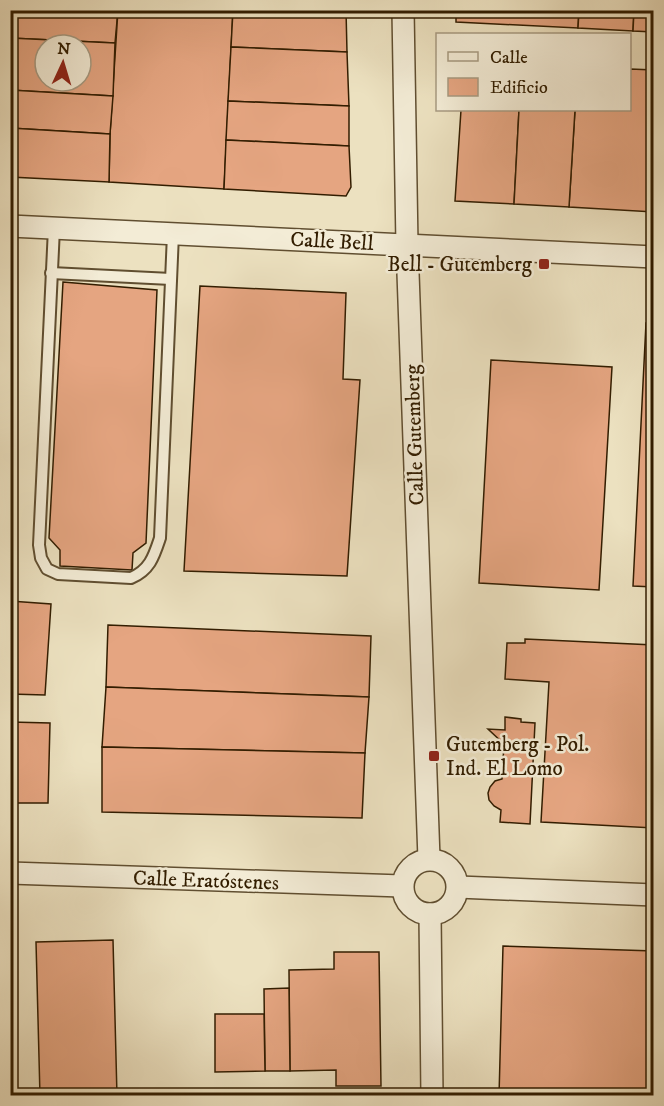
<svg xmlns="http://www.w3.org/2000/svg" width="664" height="1106" font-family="'IM FELL DW Pica',serif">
  <rect width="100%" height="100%" fill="#ece1c0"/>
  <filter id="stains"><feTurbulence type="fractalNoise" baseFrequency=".00333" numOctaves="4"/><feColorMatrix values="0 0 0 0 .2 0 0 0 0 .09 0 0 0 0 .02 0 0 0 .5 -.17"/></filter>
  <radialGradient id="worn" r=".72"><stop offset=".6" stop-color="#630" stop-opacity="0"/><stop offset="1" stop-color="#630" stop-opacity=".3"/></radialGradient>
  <!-- building -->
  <g fill="#e5a581" stroke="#321d00" stroke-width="1.5" fill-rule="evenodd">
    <polygon points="10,10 118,10 115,43 10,38"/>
    <polygon points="118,10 233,10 224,189 109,182 110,134"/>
    <polygon points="233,10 346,10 347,52 231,47"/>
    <polygon points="456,10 579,10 578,28 456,22"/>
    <polygon points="579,10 634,10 633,31 578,28"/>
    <polygon points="634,10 654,10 654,32 633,31"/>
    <path d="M10,38l105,5 -2,53 -103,-6zM45,45h36v36h-36z"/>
    <polygon points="231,47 347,52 349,106 228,101"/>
    <polygon points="630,69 654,70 654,212 569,207 575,110 630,110"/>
    <polygon points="10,90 113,96 110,134 10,128"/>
    <polygon points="228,101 349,106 349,146 226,140"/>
    <polygon points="461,110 519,110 514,204 455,201"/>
    <polygon points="519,110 575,110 569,207 514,204"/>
    <polygon points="10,128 110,134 109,182 10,177"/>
    <polygon points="226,140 349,146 351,187 346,196 224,189"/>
    <polygon points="63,282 157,290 146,543 133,553 132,570 60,566 60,550 49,538"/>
    <polygon points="200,286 346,293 343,379 360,380 347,576 184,571"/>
    <polygon points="646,323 654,323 654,587 633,586"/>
    <polygon points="491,360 612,367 599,590 479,583"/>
    <polygon points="10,601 51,604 45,695 10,694"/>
    <polygon points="108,625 371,636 369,697 106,687"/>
    <polygon points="525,639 654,645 654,828 541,822 549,682 505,679 507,643 525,643"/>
    <polygon points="106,687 369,697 365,753 102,747"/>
    <polygon points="505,717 521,719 521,722 535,723 530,824 500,822 501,810 494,806 489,800 488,793 490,787 495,781 502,779 504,744 488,729 505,730"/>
    <polygon points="10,722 50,723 48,803 10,803"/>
    <polygon points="102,747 365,753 362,818 102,812"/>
    <polygon points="113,940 117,1096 40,1096 36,942"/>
    <polygon points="503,946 654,951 654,1096 499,1096"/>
    <polygon points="334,952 379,952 381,1086 336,1086 336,1070 290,1071 289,970 334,969"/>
    <polygon points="289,988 290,1071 265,1071 264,989"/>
    <polygon points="215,1014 264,1014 265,1071 215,1072"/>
    <polygon points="382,1093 382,1096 337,1096 337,1094"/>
    <polygon points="216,1094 216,1096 157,1096 157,1095"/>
  </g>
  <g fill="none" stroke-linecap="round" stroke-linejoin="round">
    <!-- lane casing -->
    <g stroke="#604e30" stroke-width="14">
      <g id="lane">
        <path d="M54,228l-15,317 2,13 6,11 11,5 73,4c19,-8 23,-22 29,-40l13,-304"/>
        <polyline points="51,273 171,279"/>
      </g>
    </g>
    <!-- street casing -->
    <g stroke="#604e30" stroke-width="24">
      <g id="street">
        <polyline points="403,10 407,245 429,859"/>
        <polyline points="10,226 654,257"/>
        <circle cx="430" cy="887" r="27"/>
        <polyline points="10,873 402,886"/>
        <polyline points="458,887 654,895"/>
        <polyline points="430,914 432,1096"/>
      </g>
    </g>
    <!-- lane -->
    <use href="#lane" stroke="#f3ecd6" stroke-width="10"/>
    <!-- street -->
    <use href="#street" stroke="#f3ecd6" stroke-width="21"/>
  </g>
  <!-- markers -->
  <g fill="#8f2418" stroke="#f3ecd6" stroke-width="2">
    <rect x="538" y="258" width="12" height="12" rx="3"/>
    <rect x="428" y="750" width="12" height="12" rx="3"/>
  </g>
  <g text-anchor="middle" stroke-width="5" stroke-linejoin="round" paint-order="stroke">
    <!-- street labels -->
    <g font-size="21" fill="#321d00" stroke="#f3ecd6">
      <text transform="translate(332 241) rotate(3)" y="7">Calle Bell</text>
      <text transform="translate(414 435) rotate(-92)" y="7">Calle Gutemberg</text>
      <text transform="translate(206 880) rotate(2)" y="7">Calle Eratóstenes</text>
    </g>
    <!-- poi labels -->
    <g font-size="21" fill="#321d00" stroke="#f3ecd6" text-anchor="end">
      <text x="532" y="271">Bell - Gutemberg</text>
      <text x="446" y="751" text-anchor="start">Gutemberg - Pol.<tspan x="446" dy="24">Ind. El Lomo</tspan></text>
    </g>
  </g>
  <!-- margin -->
  <rect width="664" height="1106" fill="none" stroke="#ece1c0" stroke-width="36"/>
  <rect x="12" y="12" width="640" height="1082" fill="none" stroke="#321d00" stroke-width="3"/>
  <rect x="18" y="18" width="628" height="1070" fill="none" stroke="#321d00" stroke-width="1.5"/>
  <!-- legend -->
  <rect x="436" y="33" width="195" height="78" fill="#f3ecd6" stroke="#a69980" stroke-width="1.5"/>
  <rect x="448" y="52" width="30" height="9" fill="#f3ecd6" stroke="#a69980" stroke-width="1.5"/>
  <text x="490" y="63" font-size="18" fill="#321d00">Calle</text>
  <rect x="448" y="78" width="30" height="18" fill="#e5a581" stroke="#a69980" stroke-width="1.5"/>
  <text x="490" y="93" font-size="18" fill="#321d00">Edificio</text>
  <!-- north arrow -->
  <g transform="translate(63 63) rotate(4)"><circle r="28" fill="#f3ecd6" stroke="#a69980" stroke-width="1.5"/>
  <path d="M0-4.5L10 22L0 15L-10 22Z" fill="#8f2418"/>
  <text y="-9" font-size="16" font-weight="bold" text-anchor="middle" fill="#321d00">N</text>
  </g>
  <rect width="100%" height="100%" filter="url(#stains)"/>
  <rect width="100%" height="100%" fill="url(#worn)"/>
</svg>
